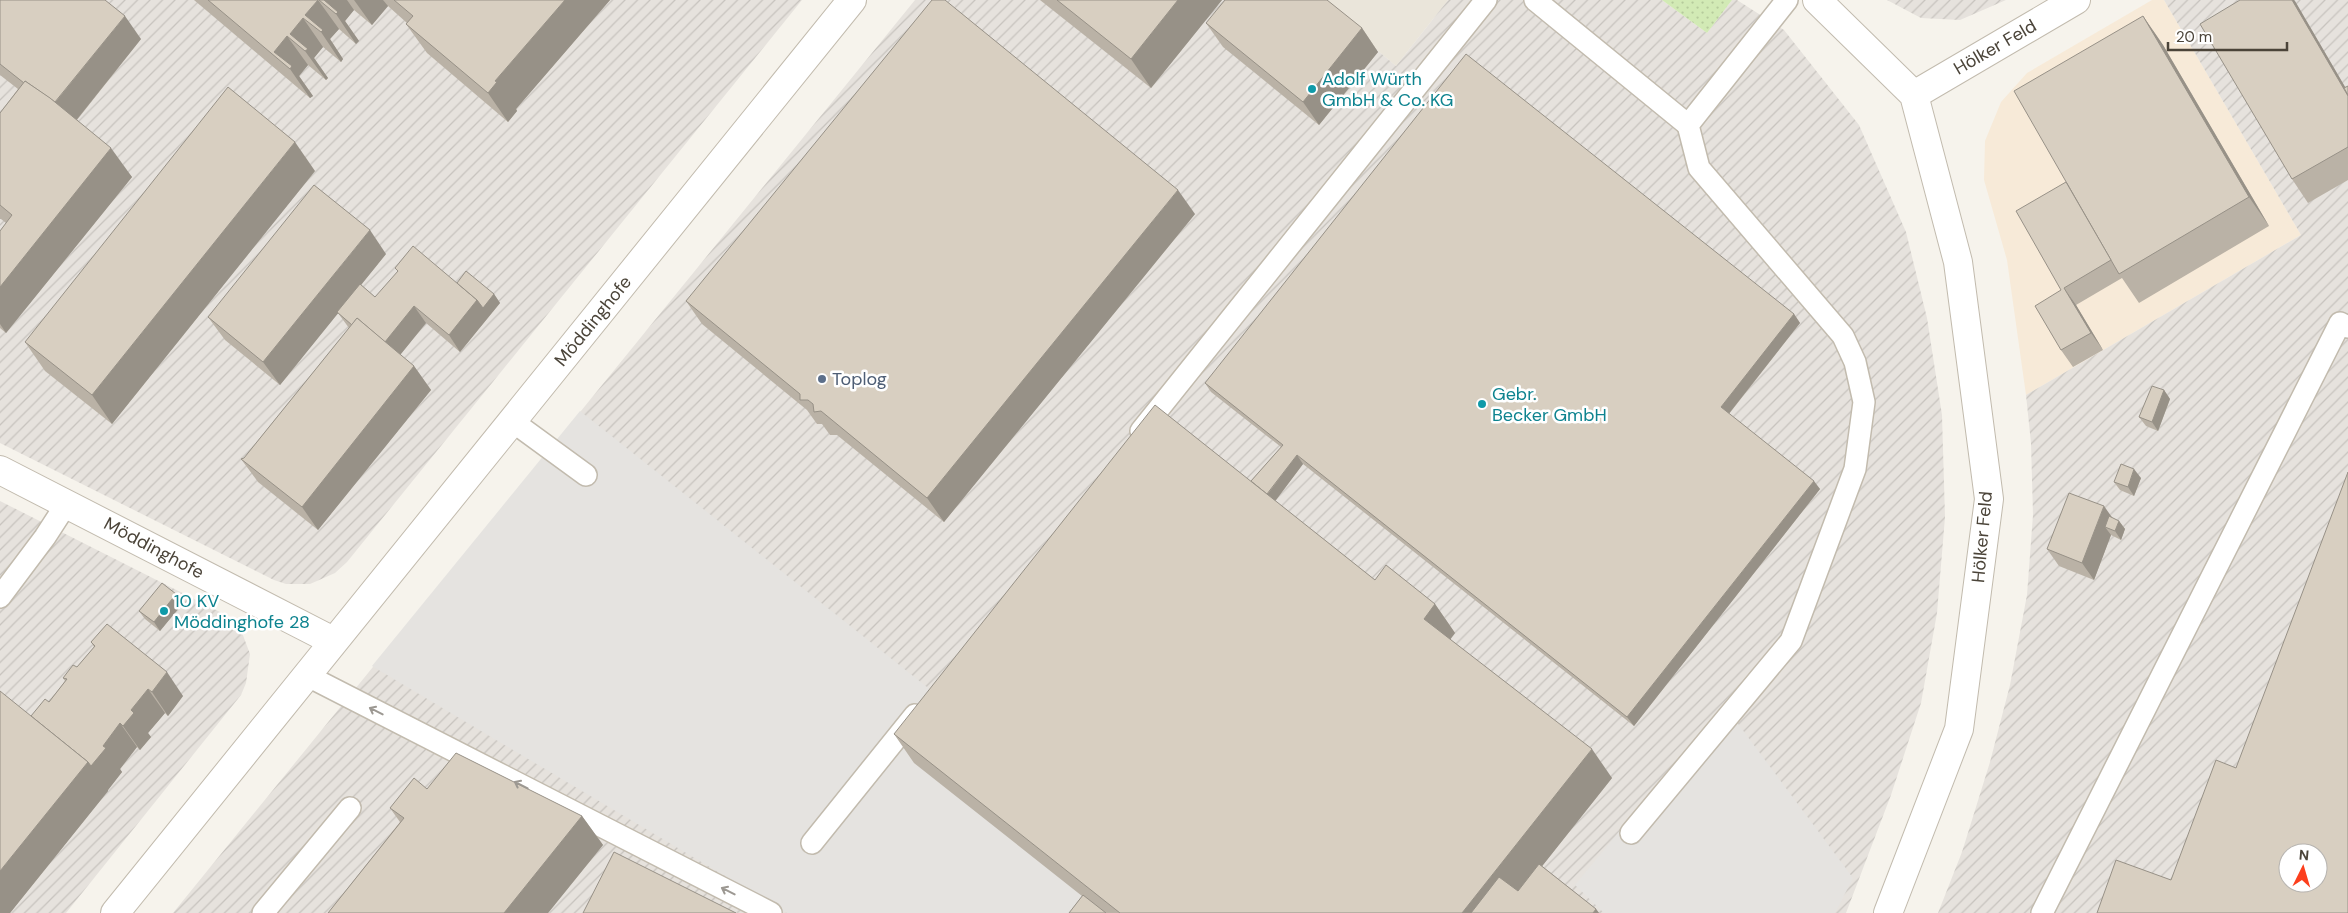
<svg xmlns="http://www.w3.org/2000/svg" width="2348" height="913" font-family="'DM Sans',sans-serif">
  <defs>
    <pattern id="industrial-furrows" width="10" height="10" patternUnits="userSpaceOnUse" patternTransform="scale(1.25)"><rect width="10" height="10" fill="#e6e2dd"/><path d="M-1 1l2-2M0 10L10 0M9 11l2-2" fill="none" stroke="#c7c3be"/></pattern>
    <pattern id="grass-dots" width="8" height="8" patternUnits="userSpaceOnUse" patternTransform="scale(1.25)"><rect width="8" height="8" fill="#d2eab5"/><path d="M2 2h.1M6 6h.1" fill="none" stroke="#b6ca9c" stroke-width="1.8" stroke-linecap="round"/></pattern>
  </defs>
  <rect width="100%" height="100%" fill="#f6f3ec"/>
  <!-- residential -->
  <polygon fill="#eae5da" points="1318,0 1448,0 1396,66"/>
  <!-- commercial -->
  <polygon fill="#f7ead8" points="2152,0 2164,0 2301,235 2026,395 2007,260 1984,180 1985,141 2001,102 2027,73"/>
  <!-- industrial -->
  <g fill="url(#industrial-furrows)" fill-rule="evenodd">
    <polygon points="0,0 802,0 347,562 335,573 310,584 286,584 274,580 0,443"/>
    <polygon points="915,0 1318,0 1396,66 1448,0 1662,0 1707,33 1732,0 1737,0 1784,30 1859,125 1906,232 1927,318 1942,415 1945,517 1937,613 1921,703 1891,795 1846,913 173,913"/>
    <polygon points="1887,0 2006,0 1960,20 1921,18"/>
    <path d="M2164,0h184v913h-410l24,-61 28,-90 20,-77 17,-90 6,-80 -2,-72 -5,-48 275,-160zM2288,853h30v30h-30z"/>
    <polygon points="0,501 220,612 241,630 250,654 246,683 241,695 66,913 0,913"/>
  </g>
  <!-- grass -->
  <polygon fill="url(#grass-dots)" points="1662,0 1732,0 1707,33"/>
  <!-- parking -->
  <g fill="#e5e3e0">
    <polygon points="580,411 1211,913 787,913 372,666"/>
    <polygon points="1724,705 1853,878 1835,913 1604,913 1575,885"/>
  </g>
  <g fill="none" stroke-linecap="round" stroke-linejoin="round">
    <!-- service casing -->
    <g stroke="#c2bbae" stroke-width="24">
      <g id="service">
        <polyline points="1535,0 1688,125"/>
        <polyline points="512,421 586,475"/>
        <polyline points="1141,431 1486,0"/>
        <polyline points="0,597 45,537 67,503"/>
        <polyline points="306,675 771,913"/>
        <polyline points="1631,833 1791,641 1855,469 1864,402 1855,362 1843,336 1699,168 1688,125 1787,0"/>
        <polyline points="812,843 915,715"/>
        <polyline points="263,913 350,808"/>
        <polyline points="2042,913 2340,323 2348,327"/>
      </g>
    </g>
    <!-- minor casing -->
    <g stroke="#c2bbae" stroke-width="30">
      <g id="minor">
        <polyline points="1817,0 1914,95 1958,262 1989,499 1959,729 1888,913"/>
        <polyline points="1914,95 2076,0"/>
        <polyline points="0,470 333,641"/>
        <polyline points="115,913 852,0"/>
      </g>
    </g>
    <!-- service -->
    <use href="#service" stroke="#fff" stroke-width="21"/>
    <!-- minor -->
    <use href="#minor" stroke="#fff" stroke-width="28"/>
  </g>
  <!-- wall -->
  <g fill="#bab2a6">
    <polygon points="0,0 141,39 77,120 132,177 6,333 0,328 0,231 6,223 1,219 0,219 0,113 18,89 0,75"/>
    <polygon points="194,0 610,0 516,109 517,111 508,122 427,53 406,24 407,23 388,6 372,25 354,10 345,21 359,41 356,44 339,29 330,39 343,59 341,62 323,47 314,58 328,78 326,80 308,65 299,76 313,96 310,98"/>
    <polygon points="1040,0 1222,0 1151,88"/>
    <polygon points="2240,0 2294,0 2345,87 2348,86 2348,180 2308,203 2292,179"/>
    <polygon points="2143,16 2163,45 2269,226 2139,303 2122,278 2076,305 2103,350 2073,367 2061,350 2061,290 2066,182"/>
    <polygon points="1206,23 1362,28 1378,52 1319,125 1223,47"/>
    <polygon points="315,171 112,424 45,371 25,342"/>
    <polygon points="1195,214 944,522 837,435 830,435 822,424 817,424 807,410 702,324 686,301"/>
    <polygon points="386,254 361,285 375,297 457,283 494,294 500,303 460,352 426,323 400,355 414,366 431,390 318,530 258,482 241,459 244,458 349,328 338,313 280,385 225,340 208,317"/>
    <polygon points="1794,314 1800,323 1729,414 1820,489 1634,726 1303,464 1275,501 1375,580 1435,604 1455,633 1450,639 1612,778 1542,866 1596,909 1599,913 1069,913 1082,896 914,763 894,734 1251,481 1281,447 1211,392 1205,383"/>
    <polygon points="2164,390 2170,399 2158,431 2146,426 2139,417"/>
    <polygon points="2141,478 2134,496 2120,490 2114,482"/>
    <polygon points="2112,518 2119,521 2125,529 2121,540 2111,535 2094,580 2059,566 2047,549"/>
    <polygon points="176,594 183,603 160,631 145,619 139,611"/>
    <polygon points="91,642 183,696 168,716 165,713 148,733 151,737 140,750 137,747 120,769 122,772 108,790 108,791 10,913 0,913 31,716 49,702 65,681 63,678 77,667 94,647"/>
    <polygon points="427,789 582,816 603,845 548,913 328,913 400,822 390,808"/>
  </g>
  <!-- shaded-wall -->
  <g fill="#979187">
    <polygon points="318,0 339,29 330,39 343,59 341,62 321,32 305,15"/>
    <polygon points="322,0 347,0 354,10 345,21 359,41 356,44 336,14"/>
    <polygon points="354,0 383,0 388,6 372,25"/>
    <polygon points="565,0 610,0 516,109 517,111 508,122 488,93 495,81"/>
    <polygon points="1178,0 1222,0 1151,88 1131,59"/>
    <polygon points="2292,0 2294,0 2295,1 2348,92 2348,96"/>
    <polygon points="125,16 141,39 70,128 54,104"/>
    <polygon points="2143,16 2163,45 2269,226 2249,197"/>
    <polygon points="303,18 323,47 314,58 328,78 326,80 305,51 290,34"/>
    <polygon points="1362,28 1378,52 1319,125 1303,102"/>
    <polygon points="287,36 308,65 299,76 313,96 310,98 290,69 274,52"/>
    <polygon points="295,142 315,171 112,424 92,395"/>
    <polygon points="111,148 132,177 6,333 0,324 0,287"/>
    <polygon points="1178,190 1195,214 944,522 927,498"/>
    <polygon points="370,230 386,254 280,385 263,362"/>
    <polygon points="2064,288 2076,305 2103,350 2091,333"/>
    <polygon points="494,294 500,303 460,352 449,335 477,300"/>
    <polygon points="414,306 426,323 396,360 384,343"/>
    <polygon points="1794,314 1800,323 1727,416 1721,407"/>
    <polygon points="414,366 431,390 318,530 302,507"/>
    <polygon points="2164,390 2170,399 2158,431 2152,422"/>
    <polygon points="1297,455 1303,464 1270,508 1264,499"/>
    <polygon points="2134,469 2141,478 2134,496 2128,487"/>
    <polygon points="1814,481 1820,489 1634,726 1627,717"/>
    <polygon points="2104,506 2116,523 2105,527 2111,535 2094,580 2082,563"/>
    <polygon points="2119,521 2125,529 2121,540 2115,531"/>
    <polygon points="176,594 183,603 160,631 154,622"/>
    <polygon points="1435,604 1455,633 1444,648 1424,619"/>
    <polygon points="167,672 183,696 168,716 152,692"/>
    <polygon points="148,689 165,713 148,733 151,737 140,750 123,726 131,710"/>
    <polygon points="120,723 137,747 120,769 122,772 108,790 108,791 10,913 0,913 0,871 88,762 103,746"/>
    <polygon points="1592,749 1612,778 1505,913 1462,913"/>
    <polygon points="582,816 603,845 548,913 504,913"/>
    <polygon points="1596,909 1599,913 1593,913"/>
  </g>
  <!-- building -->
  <g fill="#d8cfc1" stroke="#979187" fill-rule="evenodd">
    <polygon points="0,0 105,0 125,16 55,102 25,81 24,83 0,64"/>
    <polygon points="208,0 318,0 305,15 323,30 321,32 303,18 290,34 308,49 305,51 287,36 274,52 292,66 290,69"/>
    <polygon points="319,0 324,0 338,12 336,14"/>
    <polygon points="394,0 565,0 495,81 497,82 488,93 406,24 413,16"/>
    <polygon points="932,0 945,0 1178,190 927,498 821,411 814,412 813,404 808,400 800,400 800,394 686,301"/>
    <polygon points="1057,0 1178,0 1131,59"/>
    <polygon points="1225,0 1327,0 1362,28 1303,102 1206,23"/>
    <polygon points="2240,0 2292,0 2348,96 2348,147 2292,179 2200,24"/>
    <polygon points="2143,16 2249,197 2119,274 2014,91"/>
    <polygon points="1466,54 1794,314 1721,407 1814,481 1627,717 1297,455 1267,494 1251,481 1283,445 1205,383"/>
    <polygon points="25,81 50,98 111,148 0,287 0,231 12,215 0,205 0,113"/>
    <polygon points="2348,86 2348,95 2344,88"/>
    <polygon points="228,87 295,142 92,395 25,342"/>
    <polygon points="2066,182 2111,260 2064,288 2091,333 2061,350 2035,306 2061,290 2016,211"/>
    <polygon points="314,185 370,230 263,362 208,317"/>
    <polygon points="413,246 477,300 449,335 414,306 385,342 357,318 352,325 337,312 360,284 375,297 398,271 395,268"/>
    <polygon points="466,271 494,294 483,308 477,300 457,283"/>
    <polygon points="357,318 414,366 302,507 241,459 244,458"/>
    <polygon points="2152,386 2164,390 2152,422 2139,417"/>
    <polygon points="1155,405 1375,580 1386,565 1435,604 1424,619 1592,749 1462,913 1120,913 894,734"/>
    <polygon points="2121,464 2134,469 2128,487 2114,482"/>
    <path d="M2348,472v441h-251l19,-53 55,20 45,-120 20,8zM2288,853h30v30h-30z"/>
    <polygon points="2069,493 2104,506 2082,563 2047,549"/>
    <polygon points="2109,516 2119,521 2115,531 2105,527"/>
    <polygon points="162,583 176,594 154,622 139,611"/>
    <polygon points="107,624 167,672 152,692 148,689 131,710 134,713 123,726 120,723 103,746 106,748 91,766 88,762 31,716 45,699 49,702 67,679 63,678 73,665 77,667 95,646 91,642"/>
    <polygon points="0,691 88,762 0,871"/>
    <polygon points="456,753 582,816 504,913 328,913 404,818 390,808 414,778 427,789"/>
    <polygon points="614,852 736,913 583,913"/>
    <polygon points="1539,864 1596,909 1593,913 1471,913 1499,877 1518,891"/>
    <polygon points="1083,895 1106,913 1069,913"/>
  </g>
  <!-- one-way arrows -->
  <defs><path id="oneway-shaft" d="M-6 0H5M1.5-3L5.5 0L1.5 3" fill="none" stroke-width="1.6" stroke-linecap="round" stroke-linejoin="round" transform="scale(1.25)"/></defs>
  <g stroke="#9c9892">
    <use href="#oneway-shaft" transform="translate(376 711) rotate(-153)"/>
    <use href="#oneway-shaft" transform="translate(521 785) rotate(-153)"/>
    <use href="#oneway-shaft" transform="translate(728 891) rotate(-153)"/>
  </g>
  <!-- markers -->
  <g fill="#0f9aa8" stroke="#fff" stroke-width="2">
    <circle cx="1312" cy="89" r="5"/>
    <circle cx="1482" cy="404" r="5"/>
    <circle cx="164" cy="611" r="5"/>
  </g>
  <circle fill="#5c6f8a" stroke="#fff" stroke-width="2" cx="822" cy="379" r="5"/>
  <g text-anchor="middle" stroke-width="5" stroke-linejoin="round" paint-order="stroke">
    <!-- street labels -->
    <g font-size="18" fill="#4b4439" stroke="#fff">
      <text transform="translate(1995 47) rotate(-30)" y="6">Hölker Feld</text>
      <text transform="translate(593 321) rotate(-51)" y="6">Möddinghofe</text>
      <text transform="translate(1982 537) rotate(-85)" y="6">Hölker Feld</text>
      <text transform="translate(154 548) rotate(28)" y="6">Möddinghofe</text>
    </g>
    <!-- culture labels -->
    <g font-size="18" fill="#0d838f" stroke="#fff" text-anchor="start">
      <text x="1322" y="85">Adolf Würth<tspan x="1322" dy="21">GmbH &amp; Co. KG</tspan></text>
      <text x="1492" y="400">Gebr.<tspan x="1492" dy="21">Becker GmbH</tspan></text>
      <text x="174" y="607">10 KV<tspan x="174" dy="21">Möddinghofe 28</tspan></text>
    </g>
    <!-- service labels -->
    <g font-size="18" fill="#4e5e75" stroke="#fff" text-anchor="start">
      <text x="832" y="385">Toplog</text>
    </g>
  </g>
  <!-- north arrow -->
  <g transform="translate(2303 868) rotate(5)"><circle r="24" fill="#ffffff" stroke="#b7b4b0"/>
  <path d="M0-4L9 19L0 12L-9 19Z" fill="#fc3f1d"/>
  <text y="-8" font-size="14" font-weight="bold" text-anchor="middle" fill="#4b4439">N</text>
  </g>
  <!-- scale -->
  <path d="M2168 42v8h119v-8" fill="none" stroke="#4b4439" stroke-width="2.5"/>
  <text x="2176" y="42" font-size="15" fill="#4b4439" stroke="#ffffff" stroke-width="4" paint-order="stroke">20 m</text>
</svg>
